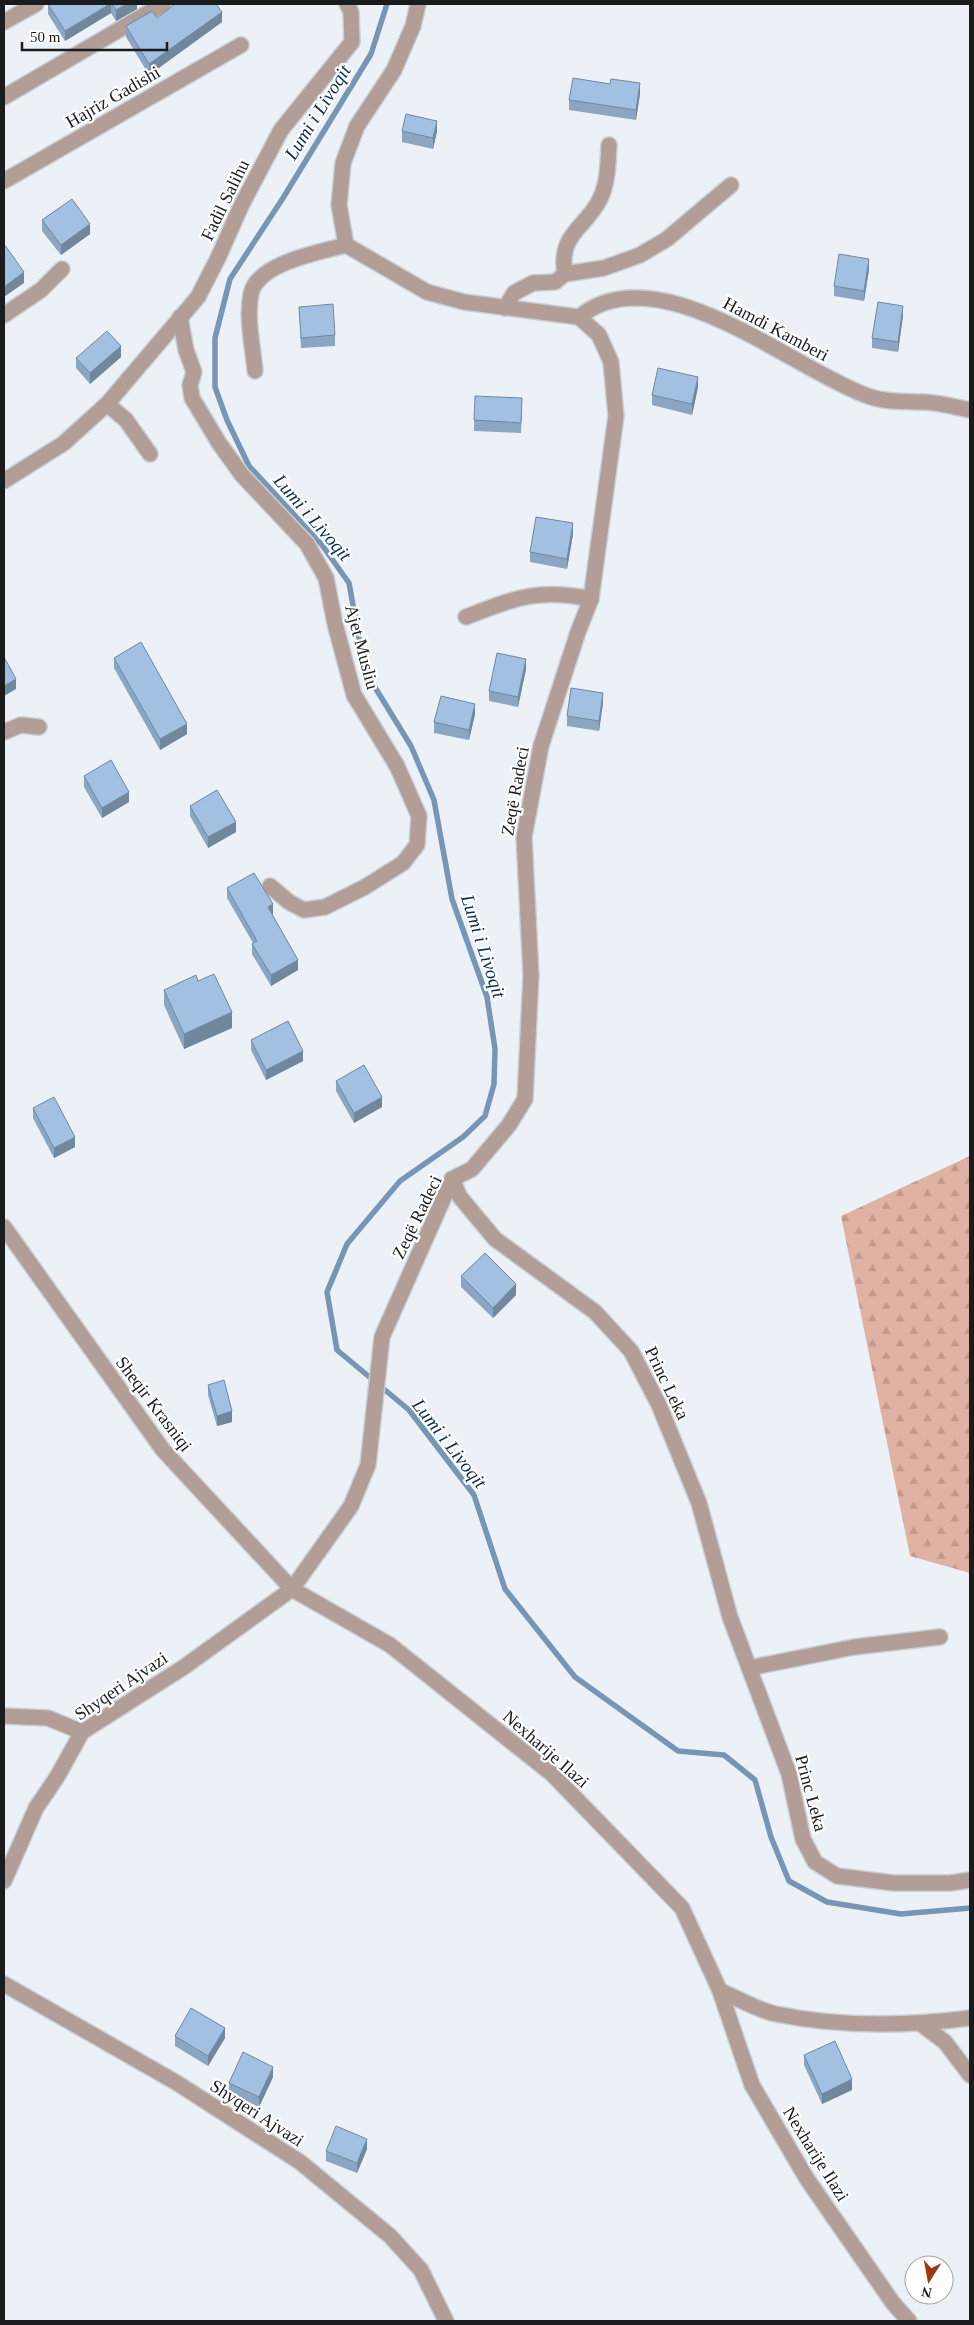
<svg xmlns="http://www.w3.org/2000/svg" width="974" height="2325" font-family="'Times New Roman',serif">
  <defs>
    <pattern id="forest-firs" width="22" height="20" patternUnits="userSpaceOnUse" patternTransform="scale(1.25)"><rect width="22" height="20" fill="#e0b2a4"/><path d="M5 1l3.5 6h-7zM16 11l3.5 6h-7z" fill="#c0988d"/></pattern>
  </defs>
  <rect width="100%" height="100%" fill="#ecf1f7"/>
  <!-- forest -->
  <polygon fill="url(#forest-firs)" points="970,1156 970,1573 910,1556 841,1216"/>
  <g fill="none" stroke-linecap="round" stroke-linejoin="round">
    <!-- stream -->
    <polyline stroke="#7795b4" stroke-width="5.5" points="387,4 371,54 283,198 230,279 215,338 215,387 227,420 249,466 322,545 349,583 365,671 411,746 434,800 452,899 487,997 495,1049 494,1084 485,1116 463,1137 400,1181 347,1244 327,1292 337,1350 409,1410 474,1495 505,1589 575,1677 678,1751 724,1755 755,1780 771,1837 789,1881 827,1902 901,1914 970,1908"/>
    <!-- minor casing -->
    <g stroke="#cacfd4" stroke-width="18">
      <g id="minor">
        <path d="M418,4l-5,22 -19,44 -37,56 -14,37 -4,42 7,40 81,47 37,10 115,15c78,-64 211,50 286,78 20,8 39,6 60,7 15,1 30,5 45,8"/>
        <polyline points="4,22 36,4"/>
        <polyline points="4,97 163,4"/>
        <polyline points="4,181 241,45"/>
        <path d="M565,274c-7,-40 20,-45 35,-75 8,-17 8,-35 9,-54"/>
        <polyline points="505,308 514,293 533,283 555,282 565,274 604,268 640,255 667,239 731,185"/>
        <polyline points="4,315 41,290 62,269"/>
        <polyline points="180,317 186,350 194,372 190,385 192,398 219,443 242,475 307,544 326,578 335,624 354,695 397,766 419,816 417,845 403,863 365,887 325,907 304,910 289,902 270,886"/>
        <path d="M255,371c-2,-24 -9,-53 -4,-77 6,-31 69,-42 95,-49"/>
        <polyline points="107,404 126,420 150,454"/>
        <polyline points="4,481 64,443 107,404 198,297 218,258 242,204 281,130 352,42 351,12 347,4"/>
        <path d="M466,617c49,-19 72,-29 125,-18"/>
        <polyline points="4,732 21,725 39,727"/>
        <polyline points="452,1179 460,1197 495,1239 595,1312 631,1351 659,1405 699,1503 730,1617 789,1774 803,1839 815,1862 837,1876 894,1883 950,1883 970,1880"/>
        <polyline points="4,1227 163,1450 292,1589 390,1645 552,1774 682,1908 720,1991 752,2085 807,2179 893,2303 909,2321"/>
        <polyline points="749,1668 854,1647 940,1637"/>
        <polyline points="4,1716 48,1718 82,1732"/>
        <polyline points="4,1881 36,1808 57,1777 82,1732 184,1667 292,1589 351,1506 368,1465 382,1337 452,1179 472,1169 509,1125 525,1099 531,975 524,837 541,746 578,632 591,599 616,416 611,362 599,335 579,317"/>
        <polyline points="4,1984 177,2083 300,2162 390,2236 421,2270 446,2321"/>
        <path d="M720,1991c18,7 37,19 56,23 63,13 131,12 194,4"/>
        <polyline points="921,2024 945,2042 970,2075"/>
      </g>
    </g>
    <!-- minor -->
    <use href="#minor" stroke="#b29d97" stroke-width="15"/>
  </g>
  <!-- wall -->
  <g fill="#8ba6c2">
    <polygon points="48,4 137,4 137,9 116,21 111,13 65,41 48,14"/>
    <polygon points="222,22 149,75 126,37 126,26"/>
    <polygon points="640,94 636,120 569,110 569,100"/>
    <polygon points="402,131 437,131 433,149 402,142"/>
    <polygon points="42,220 90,234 61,255 42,231"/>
    <polygon points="869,269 864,301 834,296 834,286"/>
    <polygon points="299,307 335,335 335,346 301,348"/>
    <polygon points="903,316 898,352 872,348 872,338"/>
    <polygon points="121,357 90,384 76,368 76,358"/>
    <polygon points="698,387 692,415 652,405 652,395"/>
    <polygon points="522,408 521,433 474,431 474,420"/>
    <polygon points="573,534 567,569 530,562 530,552"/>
    <polygon points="114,658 187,734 160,750 114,668"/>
    <polygon points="526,669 518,707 489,701 489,691"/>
    <polygon points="603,703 599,731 567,726 567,716"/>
    <polygon points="475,714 469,740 434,733 434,722"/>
    <polygon points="84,776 129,802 102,818 84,787"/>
    <polygon points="190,806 236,832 208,848 190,816"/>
    <polygon points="227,888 273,914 272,915 298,970 271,986 252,954 252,944 253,943 227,898"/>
    <polygon points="164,990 232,1028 184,1049 164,1005"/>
    <polygon points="251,1040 303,1061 266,1080 251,1050"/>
    <polygon points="336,1081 382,1107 354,1123 336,1091"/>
    <polygon points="33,1108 75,1147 54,1158 33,1118"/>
    <polygon points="461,1276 516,1295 493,1318 461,1287"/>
    <polygon points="208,1385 232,1422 217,1426 208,1395"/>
    <polygon points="175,2036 225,2038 208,2066 175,2046"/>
    <polygon points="804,2055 852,2090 822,2104 804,2065"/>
    <polygon points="273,2077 259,2107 229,2093 229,2083"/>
    <polygon points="367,2149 357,2173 326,2161 326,2151"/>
  </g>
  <!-- shaded-wall -->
  <g fill="#71879e">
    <polygon points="110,4 111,4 111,13 65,41 65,31"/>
    <polygon points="127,4 137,4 137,9 116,21 116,10"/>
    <polygon points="222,12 222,22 149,75 149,64"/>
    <polygon points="640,83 640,94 636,120 636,110"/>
    <polygon points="437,121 437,131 433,149 433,138"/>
    <polygon points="90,224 90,234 61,255 61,245"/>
    <polygon points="869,259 869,269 864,301 864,291"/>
    <polygon points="24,272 24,283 4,297 4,287"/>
    <polygon points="903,306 903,316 898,352 898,342"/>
    <polygon points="121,346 121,357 90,384 90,373"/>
    <polygon points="698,377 698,387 692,415 692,404"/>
    <polygon points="573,523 573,534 567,569 567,559"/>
    <polygon points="526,659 526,669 518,707 518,697"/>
    <polygon points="16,679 16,689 4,696 4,686"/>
    <polygon points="603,693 603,703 599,731 599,721"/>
    <polygon points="475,704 475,714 469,740 469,730"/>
    <polygon points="187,724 187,734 160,750 160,739"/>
    <polygon points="129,792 129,802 102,818 102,808"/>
    <polygon points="236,822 236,832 208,848 208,837"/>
    <polygon points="273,904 273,914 268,917 268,907"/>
    <polygon points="298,960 298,970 271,986 271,975"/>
    <polygon points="232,1012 232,1028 184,1049 184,1034"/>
    <polygon points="303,1051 303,1061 266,1080 266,1070"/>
    <polygon points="382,1097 382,1107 354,1123 354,1113"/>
    <polygon points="75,1137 75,1147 54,1158 54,1148"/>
    <polygon points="516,1284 516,1295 493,1318 493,1308"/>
    <polygon points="232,1411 232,1422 217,1426 217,1416"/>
    <polygon points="225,2028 225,2038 208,2066 208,2056"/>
    <polygon points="273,2067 273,2077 259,2107 259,2097"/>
    <polygon points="852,2079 852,2090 822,2104 822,2094"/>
    <polygon points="367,2139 367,2149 357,2173 357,2163"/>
  </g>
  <!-- building -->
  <g fill="#a2c1e2" stroke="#71879e">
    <polygon points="48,4 110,4 65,31"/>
    <polygon points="112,4 127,4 116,10"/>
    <polygon points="175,4 216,4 222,12 149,64 126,26 152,11 157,18"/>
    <polygon points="573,78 610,84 611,79 640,83 636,110 569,100"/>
    <polygon points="406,114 437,121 433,138 402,131"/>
    <polygon points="72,199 90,224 61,245 42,220"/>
    <polygon points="4,244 24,272 4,287"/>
    <polygon points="839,254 869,259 864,291 834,286"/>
    <polygon points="878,302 903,306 898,342 872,338"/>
    <polygon points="333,304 335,335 301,338 299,307"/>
    <polygon points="107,331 121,346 90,373 76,358"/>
    <polygon points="658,368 698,377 692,404 652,395"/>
    <polygon points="475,396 522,398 521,423 474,420"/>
    <polygon points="536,517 573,523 567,559 530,552"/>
    <polygon points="141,642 187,724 160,739 114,658"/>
    <polygon points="497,653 526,659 518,697 489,691"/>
    <polygon points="4,657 16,679 4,686"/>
    <polygon points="571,688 603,693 599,721 567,716"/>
    <polygon points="441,696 475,704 469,730 434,722"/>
    <polygon points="111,760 129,792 102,808 84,776"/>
    <polygon points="217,790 236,822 208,837 190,806"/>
    <polygon points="254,873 273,904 268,907 298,960 271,975 252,944 257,941 227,888"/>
    <polygon points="214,974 232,1012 184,1034 164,990 196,975 198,981"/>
    <polygon points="288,1021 303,1051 266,1070 251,1040"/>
    <polygon points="364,1065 382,1097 354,1113 336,1081"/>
    <polygon points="54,1097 75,1137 54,1148 33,1108"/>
    <polygon points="485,1253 516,1284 493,1308 461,1276"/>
    <polygon points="224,1380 232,1411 217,1416 208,1385"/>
    <polygon points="191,2008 225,2028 208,2056 175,2036"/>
    <polygon points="835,2041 852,2079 822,2094 804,2055"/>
    <polygon points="243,2052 273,2067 259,2097 229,2083"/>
    <polygon points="336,2126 367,2139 357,2163 326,2151"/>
  </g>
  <g text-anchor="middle" stroke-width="4.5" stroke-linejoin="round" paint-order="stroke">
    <!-- street labels -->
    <g font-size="18" fill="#191b1c" stroke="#fff">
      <text transform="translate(113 97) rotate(-30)" y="6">Hajriz Gadishi</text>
      <text transform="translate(225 200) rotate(-64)" y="6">Fadil Salihu</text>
      <text transform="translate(776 329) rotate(28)" y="6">Hamdi Kamberi</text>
      <text transform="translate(362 647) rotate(75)" y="6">Ajet Musliu</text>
      <text transform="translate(515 791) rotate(-80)" y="6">Zeqë Radeci</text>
      <text transform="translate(417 1217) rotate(-64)" y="6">Zeqë Radeci</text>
      <text transform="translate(667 1383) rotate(64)" y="6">Princ Leka</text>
      <text transform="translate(154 1404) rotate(53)" y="6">Sheqir Krasniqi</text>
      <text transform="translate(121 1686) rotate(-34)" y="6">Shyqeri Ajvazi</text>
      <text transform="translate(546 1749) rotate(41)" y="6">Nexharije Ilazi</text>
      <text transform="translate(811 1793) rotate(75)" y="6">Princ Leka</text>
      <text transform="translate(257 2113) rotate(33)" y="6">Shyqeri Ajvazi</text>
      <text transform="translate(816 2154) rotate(58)" y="6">Nexharije Ilazi</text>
    </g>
    <!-- water labels -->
    <g font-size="19" font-style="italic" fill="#082c4b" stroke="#fff">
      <text transform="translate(317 112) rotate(-58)" y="7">Lumi i Livoqit</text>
      <text transform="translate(313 517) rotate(49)" y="7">Lumi i Livoqit</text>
      <text transform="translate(484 946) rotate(72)" y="7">Lumi i Livoqit</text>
      <text transform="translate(450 1443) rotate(52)" y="7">Lumi i Livoqit</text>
    </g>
  </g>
  <!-- border -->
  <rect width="974" height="2325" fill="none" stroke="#191b1c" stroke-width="10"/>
  <!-- north arrow -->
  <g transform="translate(929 2280) rotate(191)"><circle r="24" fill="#ffffff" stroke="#a3a4a4"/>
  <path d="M0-4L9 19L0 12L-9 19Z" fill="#9d3712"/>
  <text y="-8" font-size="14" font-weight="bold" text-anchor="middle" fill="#191b1c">N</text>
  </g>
  <!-- scale -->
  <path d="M22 42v8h145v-8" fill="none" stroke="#191b1c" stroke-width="2.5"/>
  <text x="30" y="42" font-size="15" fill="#191b1c" stroke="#ffffff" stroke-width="4" paint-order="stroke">50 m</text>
</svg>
